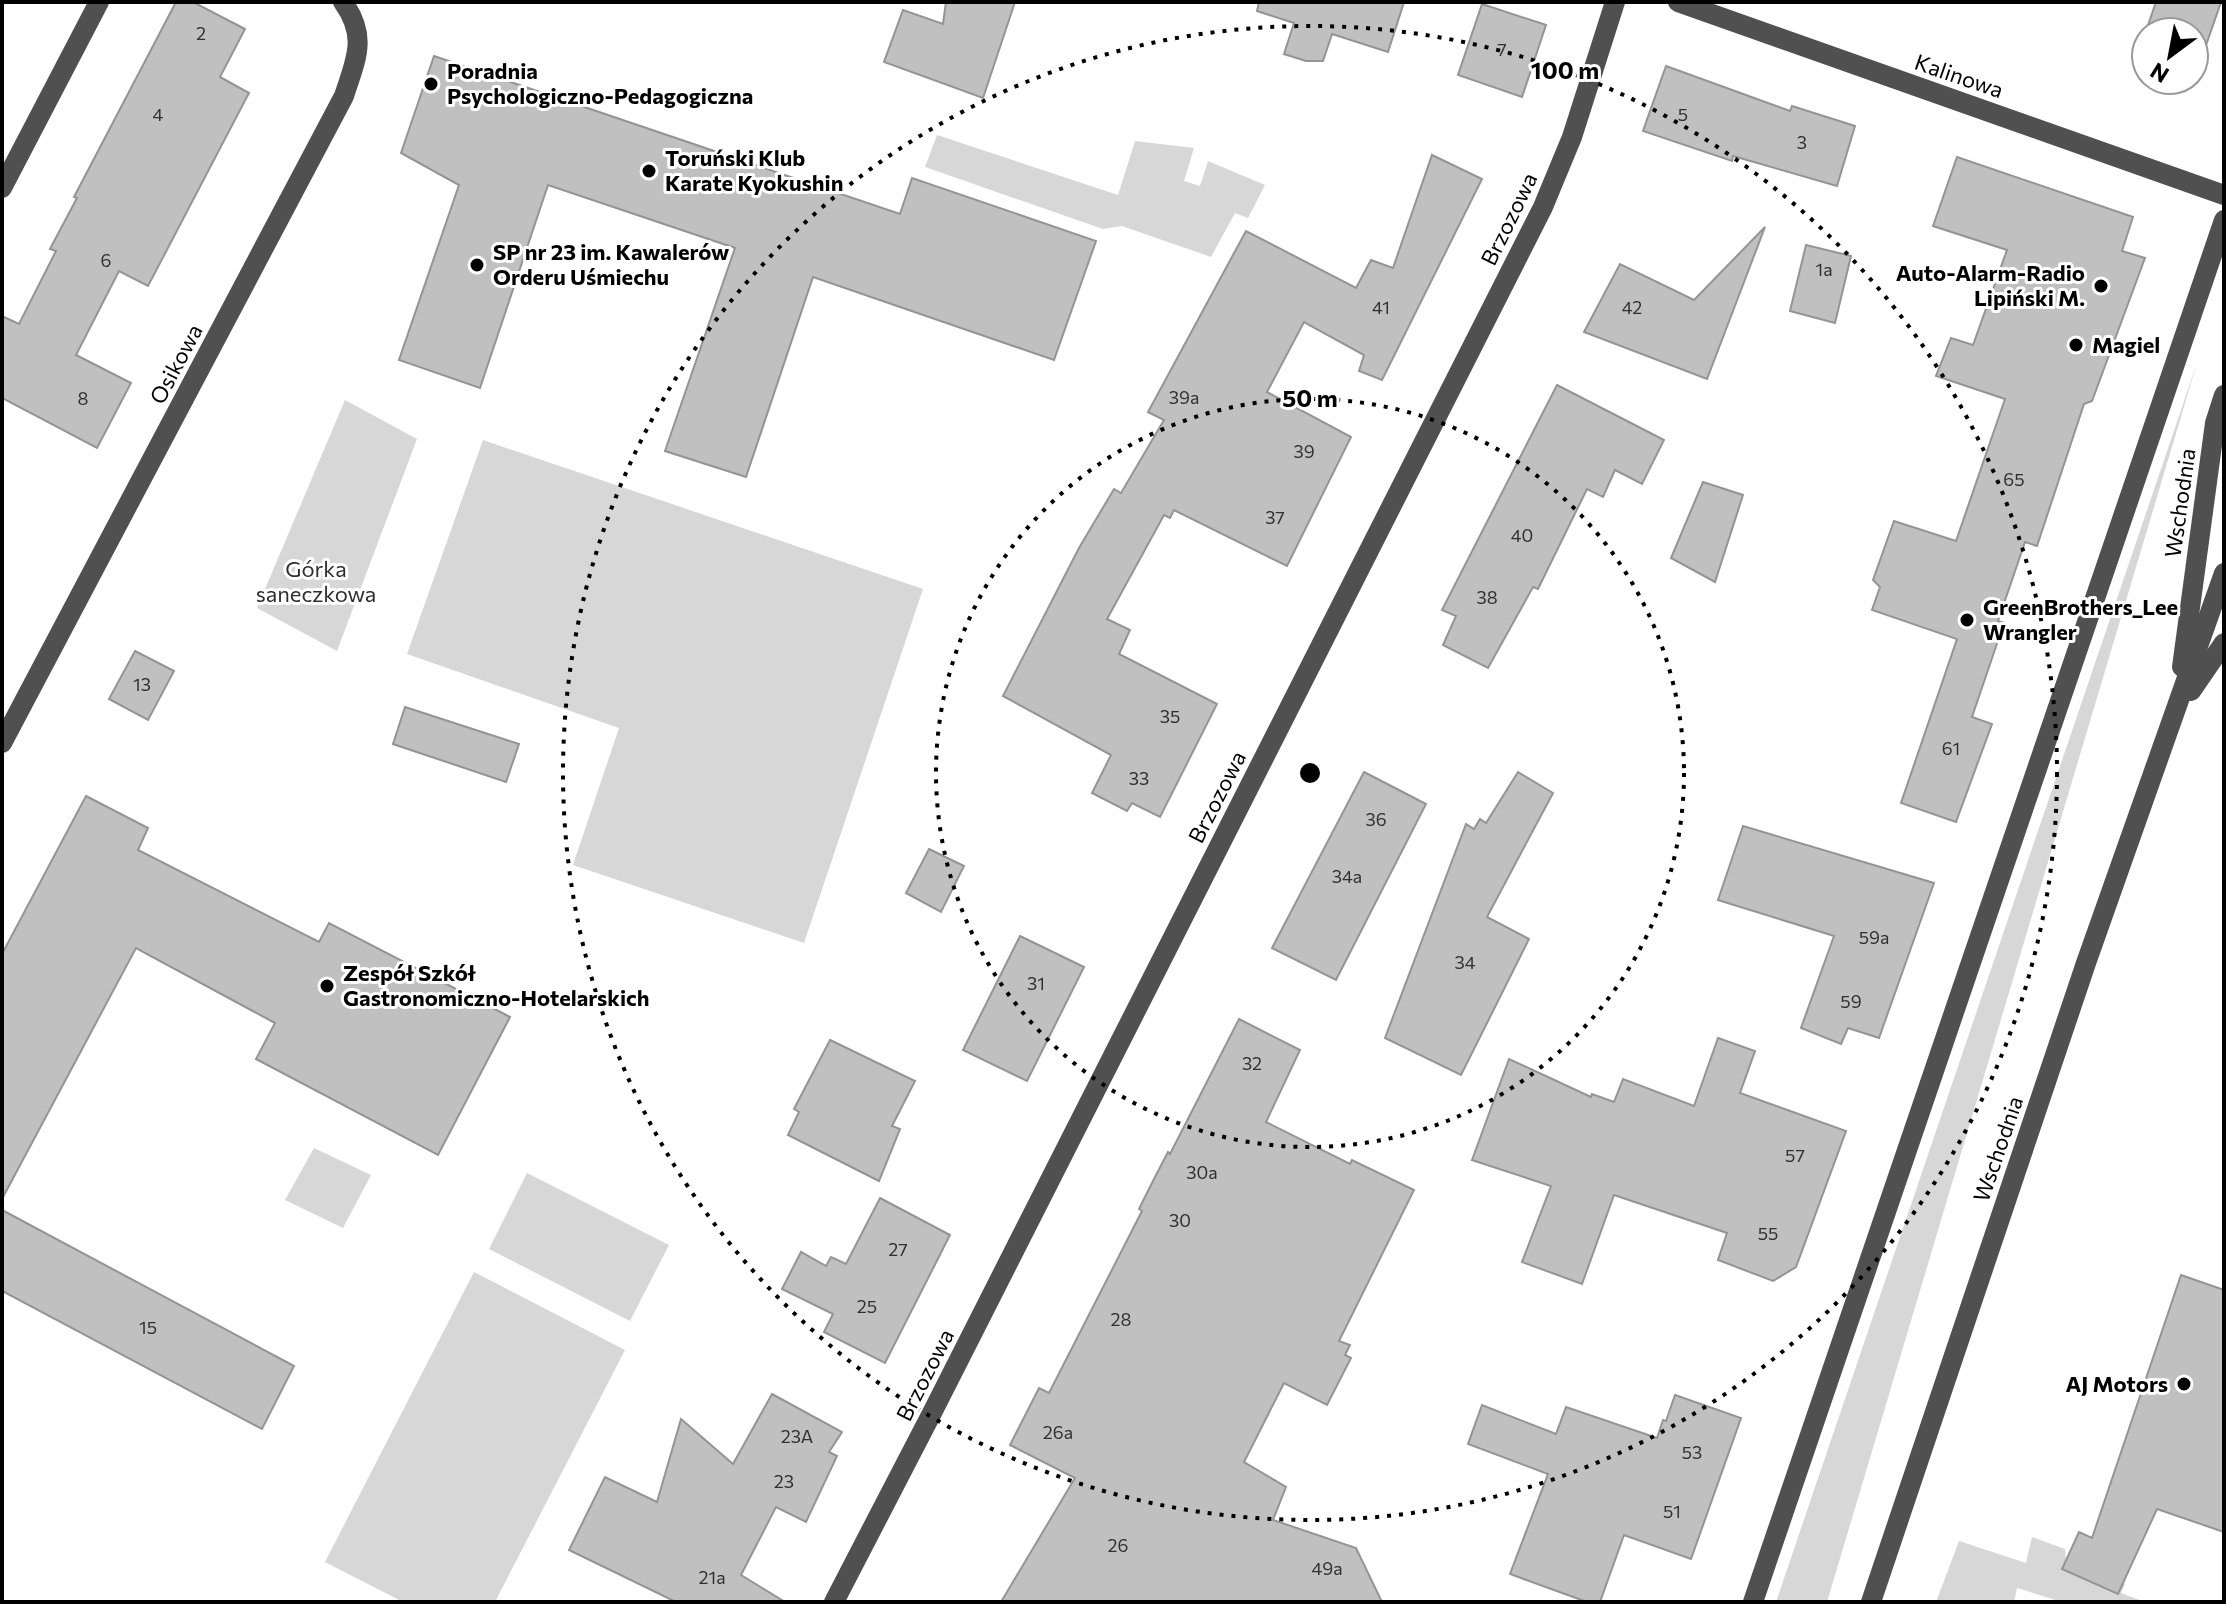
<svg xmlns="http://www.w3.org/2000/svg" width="2226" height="1604" font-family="Commissioner,sans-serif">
  <rect width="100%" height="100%" fill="#fff"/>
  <!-- green -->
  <g fill="#d7d7d7">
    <polygon points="937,135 1118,195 1135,141 1194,148 1184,181 1200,186 1208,161 1265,185 1248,218 1235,213 1211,257 1122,226 1103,229 925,167"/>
    <polygon points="2197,363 1827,1602 1776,1602"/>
    <polygon points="345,400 417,439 337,651 257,608"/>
    <polygon points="483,440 923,589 804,943 573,865 619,728 407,654"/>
    <polygon points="314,1148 371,1175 343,1228 285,1200"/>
    <polygon points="527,1173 669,1245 630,1321 489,1249"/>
    <polygon points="474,1272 625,1350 495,1602 403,1602 325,1562"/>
    <polygon points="2032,1537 2065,1549 2066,1562 2125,1584 2121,1593 2145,1602 2062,1602 2017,1588 2014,1602 1936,1602 1959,1541 2026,1563"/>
  </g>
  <!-- building -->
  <g fill="#c0c0c0" stroke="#949494" stroke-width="2">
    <polygon points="176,2 193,2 245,29 220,77 249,93 148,286 119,271 76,355 131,383 97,448 2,398 2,316 19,324 56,251 50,249 77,198 74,197"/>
    <polygon points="946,2 1015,2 983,98 884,62 903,10 943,24"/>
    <polygon points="1259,2 1404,2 1388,52 1332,34 1323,61 1306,61 1284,54 1294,23 1257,11"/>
    <polygon points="2156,2 2221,2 2195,77 2194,32 2146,32 2146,60 2137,57"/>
    <polygon points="1482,4 1546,25 1522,97 1458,75"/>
    <polygon points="434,56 900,214 912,178 1096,241 1054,360 813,277 746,477 665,451 735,248 548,185 480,388 399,360 459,185 401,153"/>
    <polygon points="1666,66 1790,111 1792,106 1855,126 1837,186 1733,156 1732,161 1643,131"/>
    <polygon points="1432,155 1482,179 1382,380 1359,371 1364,355 1304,322 1267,392 1351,437 1287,566 1174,510 1170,518 1164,515 1107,619 1130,630 1119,654 1217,704 1160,817 1132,803 1127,811 1092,793 1111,755 1003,696 1079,548 1114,489 1121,493 1164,420 1148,412 1246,231 1356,288 1371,260 1393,268"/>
    <polygon points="1957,157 2133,217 2122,251 2145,258 2092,401 2084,404 2037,546 2025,542 1998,621 2004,623 1972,717 1992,724 1956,822 1901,803 1957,639 1872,610 1880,587 1873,580 1894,521 1956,541 2005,399 1936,376 1951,338 1973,345 2007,250 1933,226"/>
    <polygon points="1765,227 1707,379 1584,332 1620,264 1694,300"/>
    <polygon points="1806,245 1851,256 1835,323 1790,311"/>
    <polygon points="1557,385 1664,440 1642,484 1615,470 1603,497 1587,489 1538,589 1533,587 1488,668 1443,645 1456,616 1442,610"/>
    <polygon points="1703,482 1743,495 1715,582 1671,558"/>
    <polygon points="135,651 174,671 148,720 109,699"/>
    <polygon points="405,707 519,744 506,782 393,744"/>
    <polygon points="1364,772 1426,804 1336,980 1272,948"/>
    <polygon points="1518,772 1553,793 1487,917 1529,939 1461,1075 1385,1038 1466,824 1474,829 1480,819 1486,823"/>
    <polygon points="86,796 148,828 138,850 319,942 329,923 510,1017 438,1155 256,1059 275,1023 136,948 2,1199 2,954"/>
    <polygon points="1743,826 1934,883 1879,1038 1848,1028 1841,1044 1801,1028 1834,936 1718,900"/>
    <polygon points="929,849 964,866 941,912 906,893"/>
    <polygon points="1020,936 1084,967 1027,1081 963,1050"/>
    <polygon points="1239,1019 1300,1050 1266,1122 1350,1164 1352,1160 1414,1190 1339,1341 1350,1345 1345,1355 1351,1358 1327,1405 1284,1383 1244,1462 1286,1487 1273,1520 1356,1548 1382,1602 1001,1602 1075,1478 1010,1445 1039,1388 1049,1393 1142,1211 1139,1209 1155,1177 1168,1152 1170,1154"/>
    <polygon points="1718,1038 1755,1051 1740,1093 1846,1131 1796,1267 1773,1281 1718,1260 1727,1233 1614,1195 1582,1284 1522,1262 1551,1186 1472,1160 1509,1059 1591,1097 1592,1094 1614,1102 1623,1079 1694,1106"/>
    <polygon points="830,1040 915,1081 892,1126 900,1129 879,1181 788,1135 799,1112 794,1109"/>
    <polygon points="880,1198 950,1235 885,1363 824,1332 833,1314 782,1289 801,1252 826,1266 831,1257 846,1264"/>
    <polygon points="2,1210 294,1366 262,1429 2,1291"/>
    <polygon points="2181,1275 2224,1290 2224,1532 2157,1509 2118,1594 2062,1569 2079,1532 2092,1538"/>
    <polygon points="772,1394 842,1432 829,1452 837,1456 806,1522 776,1507 741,1575 785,1602 676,1602 569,1550 605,1477 657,1502 681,1419 733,1464"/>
    <polygon points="1675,1395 1741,1418 1691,1559 1624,1535 1600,1602 1587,1602 1510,1574 1548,1474 1468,1444 1482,1405 1556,1434 1566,1407 1657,1438 1663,1420 1666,1421"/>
  </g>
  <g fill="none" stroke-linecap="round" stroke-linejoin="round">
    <!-- minor -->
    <g stroke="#505050" stroke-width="20">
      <polyline points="1678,2 2224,195"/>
      <polyline points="2,188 99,2"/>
      <polyline points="2182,667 2215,423 2224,395"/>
      <polyline points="2191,691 2224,643"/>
      <path d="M2,743l342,-647c12,-37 24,-59 -1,-94"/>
      <polyline points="834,1602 933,1411 1543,207 1572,137 1615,2"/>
      <polyline points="1753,1602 2224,220"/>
      <polyline points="1871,1602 2086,963 2224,573"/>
    </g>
  </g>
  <!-- distance rings -->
  <g fill="none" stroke="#000" stroke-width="4" stroke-dasharray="4 8">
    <circle cx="1310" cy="773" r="374"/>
    <circle cx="1310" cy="773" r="747"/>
  </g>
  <!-- markers -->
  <g fill="#000" stroke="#fff" stroke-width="3">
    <circle cx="431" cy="84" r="8"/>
    <circle cx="649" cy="171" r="8"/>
    <circle cx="477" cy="265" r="8"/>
    <circle cx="2101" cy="286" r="8"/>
    <circle cx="2076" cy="345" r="8"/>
    <circle cx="1967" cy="620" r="8"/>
    <circle cx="327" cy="986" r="8"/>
    <circle cx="2184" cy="1384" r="8"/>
  </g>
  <g text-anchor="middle" stroke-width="6" stroke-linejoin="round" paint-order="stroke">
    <!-- number labels -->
    <g font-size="18" fill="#303030">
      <text x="201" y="40">2</text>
      <text x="1502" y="56">7</text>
      <text x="158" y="121">4</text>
      <text x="1683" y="121">5</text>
      <text x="1802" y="149">3</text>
      <text x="106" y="267">6</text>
      <text x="1824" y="276">1a</text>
      <text x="1381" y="314">41</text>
      <text x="1632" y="314">42</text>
      <text x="1184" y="404">39a</text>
      <text x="83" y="405">8</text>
      <text x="1304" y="458">39</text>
      <text x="2014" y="486">65</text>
      <text x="1275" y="524">37</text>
      <text x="1522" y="542">40</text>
      <text x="1487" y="604">38</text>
      <text x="142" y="691">13</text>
      <text x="1170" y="723">35</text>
      <text x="1951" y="755">61</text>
      <text x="1139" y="785">33</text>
      <text x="1376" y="826">36</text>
      <text x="1347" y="883">34a</text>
      <text x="1874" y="944">59a</text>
      <text x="1465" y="969">34</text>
      <text x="1036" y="990">31</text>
      <text x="1851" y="1008">59</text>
      <text x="1252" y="1070">32</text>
      <text x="1795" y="1162">57</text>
      <text x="1202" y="1179">30a</text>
      <text x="1180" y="1227">30</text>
      <text x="1768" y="1240">55</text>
      <text x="898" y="1256">27</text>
      <text x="867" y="1313">25</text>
      <text x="1121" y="1326">28</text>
      <text x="148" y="1334">15</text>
      <text x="1058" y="1439">26a</text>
      <text x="797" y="1443">23A</text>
      <text x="1692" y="1459">53</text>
      <text x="784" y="1488">23</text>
      <text x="1672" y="1518">51</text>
      <text x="1118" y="1552">26</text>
      <text x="1327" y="1575">49a</text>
      <text x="712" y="1584">21a</text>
    </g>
    <!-- poi labels -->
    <g font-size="22" font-weight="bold" fill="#000" stroke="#fff" text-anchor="start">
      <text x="447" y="79">Poradnia<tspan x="447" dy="25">Psychologiczno-Pedagogiczna</tspan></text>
      <text x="665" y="166">Toruński Klub<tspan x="665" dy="25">Karate Kyokushin</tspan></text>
      <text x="493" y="260">SP nr 23 im. Kawalerów<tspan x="493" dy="25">Orderu Uśmiechu</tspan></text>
      <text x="2085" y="281" text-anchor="end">Auto-Alarm-Radio<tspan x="2085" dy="25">Lipiński M.</tspan></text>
      <text x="2092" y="353">Magiel</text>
      <text x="1983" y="615">GreenBrothers_Lee<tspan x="1983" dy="25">Wrangler</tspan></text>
      <text x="343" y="981">Zespół Szkół<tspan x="343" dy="25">Gastronomiczno-Hotelarskich</tspan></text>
      <text x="2168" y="1392" text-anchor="end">AJ Motors</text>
    </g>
    <!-- street labels -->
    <g font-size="22" fill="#000" stroke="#fff">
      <text transform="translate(1959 76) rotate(19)" y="8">Kalinowa</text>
      <text transform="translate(1509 219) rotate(-64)" y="8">Brzozowa</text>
      <text transform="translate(176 364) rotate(-62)" y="8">Osikowa</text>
      <text transform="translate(2180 503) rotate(-82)" y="8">Wschodnia</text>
      <text transform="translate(1217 797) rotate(-63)" y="8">Brzozowa</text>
      <text transform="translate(1998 1149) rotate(-71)" y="8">Wschodnia</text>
      <text transform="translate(925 1375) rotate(-63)" y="8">Brzozowa</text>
    </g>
    <!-- park labels -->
    <g font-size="22" fill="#2e2e2e" stroke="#fff">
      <text x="316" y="577">Górka<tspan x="316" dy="25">saneczkowa</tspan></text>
    </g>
  </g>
  <circle cx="1310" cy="773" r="12" fill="#000" stroke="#fff" stroke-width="4"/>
  <g font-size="24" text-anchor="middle" font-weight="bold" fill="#000" stroke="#fff" stroke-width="6" stroke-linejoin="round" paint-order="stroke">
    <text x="1565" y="79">100 m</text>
    <text x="1310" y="407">50 m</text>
  </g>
  <!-- border -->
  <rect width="2226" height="1604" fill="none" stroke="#000000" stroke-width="8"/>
  <!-- north arrow -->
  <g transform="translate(2170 56) rotate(212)"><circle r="38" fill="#ffffff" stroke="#999999" stroke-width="2"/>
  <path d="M0-6L14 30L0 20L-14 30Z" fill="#000000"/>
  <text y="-12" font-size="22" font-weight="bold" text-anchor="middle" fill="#000000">N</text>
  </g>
</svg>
